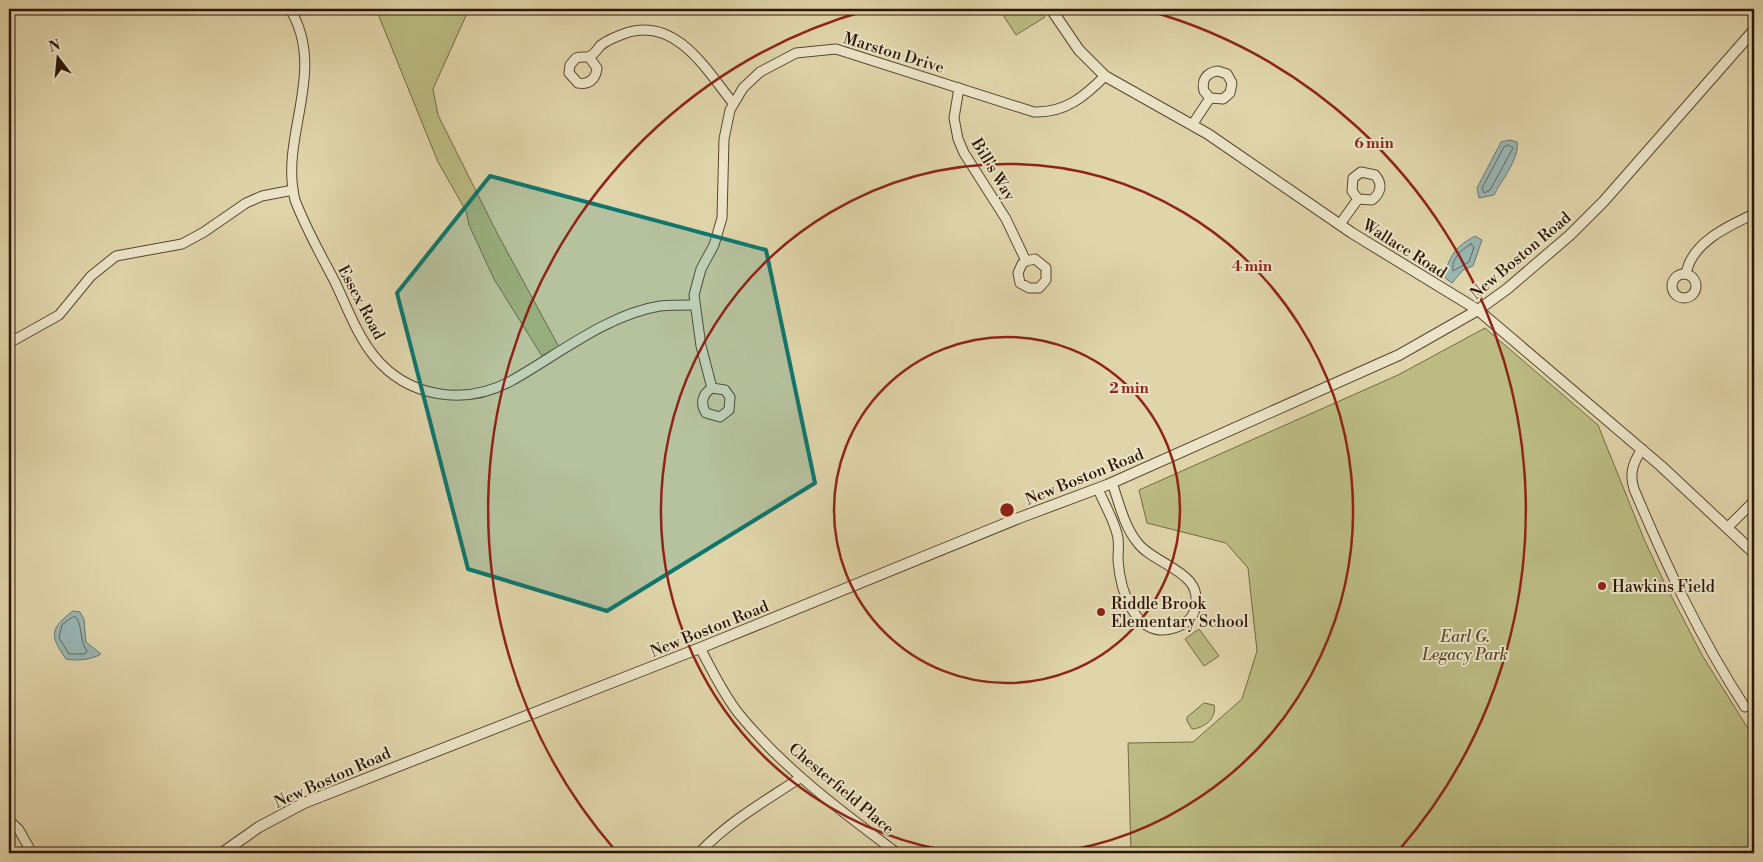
<svg xmlns="http://www.w3.org/2000/svg" width="1763" height="862" font-family="'Libre Bodoni',serif">
  <rect width="100%" height="100%" fill="#e0d5aa"/>
  <filter id="stains"><feTurbulence type="fractalNoise" baseFrequency=".004" numOctaves="4"/><feColorMatrix values="0 0 0 0 .2 0 0 0 0 .09 0 0 0 0 .02 0 0 0 .5 -.17"/></filter>
  <radialGradient id="worn" r=".72"><stop offset=".6" stop-color="#630" stop-opacity="0"/><stop offset="1" stop-color="#630" stop-opacity=".3"/></radialGradient>
  <!-- green -->
  <g fill="#bbbb83" stroke="#746844">
    <polygon points="376,9 469,9 433,89 438,115 497,233 559,347 542,356 494,279 469,225 466,211 438,162"/>
    <polygon points="999,9 1039,9 1045,17 1016,35"/>
    <polygon points="1485,328 1598,425 1644,539 1664,582 1702,655 1754,738 1754,853 1131,853 1128,743 1193,742 1242,699 1257,651 1248,568 1226,543 1147,523 1139,490 1398,375"/>
    <polygon points="1199,629 1219,656 1204,666 1185,639"/>
    <path d="M1204,703l10,2c3,13 -9,23 -22,24l-5,-8v-4z"/>
  </g>
  <!-- water -->
  <g fill="#99b6b4" stroke="#6e766e">
    <path d="M1510,140l7,2c3,16 -16,39 -23,53l-15,3 -2,-10 24,-46z"/>
    <path d="M1475,236l7,4 -9,26 -10,4 -11,13 -8,-6c5,-21 12,-31 31,-41z"/>
    <path d="M73,611l7,1 4,7 2,23 15,12c-10,6 -24,7 -35,5 -16,-23 -17,-30 7,-48z"/>
  </g>
  <g fill="none" stroke-linecap="round" stroke-linejoin="round">
    <!-- shore -->
    <g stroke="#64665c" stroke-width="1">
      <polygon points="1509,145 1513,148 1490,190 1484,193 1482,188 1504,147"/>
      <path d="M1471,244l3,3 -5,15 -16,9c-2,-12 8,-21 18,-27z"/>
      <path d="M73,617h3c7,10 3,23 11,34l-2,3h-16l-10,-16 3,-13z"/>
    </g>
    <!-- minor casing -->
    <g stroke="#5a452e" stroke-width="11">
      <g id="minor">
        <path d="M290,9c38,63 -11,127 5,191 11,29 26,55 40,82 12,25 22,53 39,74 34,42 91,50 137,25 45,-25 97,-67 149,-75 11,-1 23,-1 34,-1"/>
        <path d="M589,57l8,11c-1,11 -8,17 -19,15l-9,-10 1,-8 6,-7c5,-2 11,0 14,-2 5,-2 8,-8 11,-11 8,-6 19,-10 28,-13 49,-13 78,39 104,71"/>
        <polyline points="959,88 954,118 958,139 964,153 1006,219 1026,261 1022,264 1018,273 1020,283 1029,288 1039,288 1046,280 1046,268 1035,259 1026,261"/>
        <path d="M1192,125l18,-27 -6,-7c-3,-11 3,-19 14,-20l9,3 5,9 -2,10 -7,6 -13,-1"/>
        <path d="M1340,224l18,-25 14,1c9,-7 11,-16 3,-25l-14,-3 -8,6 -1,13 6,8"/>
        <circle cx="1684" cy="286" r="12"/>
        <path d="M1686,274c5,-31 42,-48 68,-60"/>
        <polyline points="9,343 59,315 91,276 116,256 182,244 204,232 246,203 262,196 293,190"/>
        <path d="M712,388l13,2 5,7 -1,13 -9,7 -14,-4c-6,-9 -4,-19 6,-25l-11,-42 -7,-51 7,-26 13,-24 8,-27 2,-79 6,-29 13,-22 17,-16 36,-19 40,-4 198,63c31,1 50,-15 71,-36"/>
        <path d="M1642,449c-9,14 -13,24 -8,40 32,76 66,149 111,218"/>
        <path d="M1098,489c6,15 17,32 20,49 1,7 0,15 0,22 2,30 18,81 56,68 9,-3 17,-7 20,-16 14,-41 -40,-46 -57,-70 -13,-16 -18,-40 -25,-59"/>
        <polyline points="1727,528 1754,501"/>
        <path d="M700,648c12,22 23,46 39,66 45,55 102,97 158,139"/>
        <polyline points="9,820 19,830 32,853"/>
        <path d="M699,853c29,-31 66,-52 101,-75"/>
      </g>
    </g>
    <!-- tertiary casing -->
    <g stroke="#5a452e" stroke-width="12">
      <g id="tertiary">
        <polyline points="1051,9 1079,50 1105,76 1208,134 1352,233 1478,310 1661,466 1754,553"/>
        <polyline points="222,853 259,827 304,803 700,648 1019,518 1107,485 1399,355 1478,310 1507,289 1570,235 1604,201 1754,30"/>
      </g>
    </g>
    <!-- minor -->
    <use href="#minor" stroke="#ebe4c8" stroke-width="9"/>
    <!-- tertiary -->
    <use href="#tertiary" stroke="#ebe4c8" stroke-width="10"/>
  </g>
  <!-- marked area -->
  <path fill="#0f766e" fill-opacity="0.2" stroke="#0f766e" stroke-width="4" stroke-linejoin="round" d="M490,176l276,74 49,233 -208,128 -139,-42 -71,-276z"/>
  <!-- distance rings -->
  <g fill="none" stroke="#8f2418" stroke-width="2.5">
    <circle cx="1007" cy="510" r="173"/>
    <path d="M962 853A346 346 0 1 1 1052 853"/>
    <path d="M615 850A519 519 0 0 1 868 10M1146 10A519 519 0 0 1 1399 850"/>
  </g>
  <!-- markers -->
  <g fill="#8f2418" stroke="#ebe4c8" stroke-width="2">
    <circle cx="1602" cy="586" r="5"/>
    <circle cx="1101" cy="612" r="5"/>
  </g>
  <g text-anchor="middle" stroke-width="4" stroke-linejoin="round" paint-order="stroke">
    <!-- street labels -->
    <g font-size="16" fill="#2e1505" stroke="#ebe4c8">
      <text transform="translate(894 52) rotate(17)" y="6">Marston Drive</text>
      <text transform="translate(994 169) rotate(59)" y="6">Bill's Way</text>
      <text transform="translate(1405 248) rotate(32)" y="6">Wallace Road</text>
      <text transform="translate(1520 255) rotate(-40)" y="6">New Boston Road</text>
      <text transform="translate(362 302) rotate(62)" y="6">Essex Road</text>
      <text transform="translate(1084 476) rotate(-22)" y="6">New Boston Road</text>
      <text transform="translate(709 628) rotate(-22)" y="6">New Boston Road</text>
      <text transform="translate(332 777) rotate(-24)" y="6">New Boston Road</text>
      <text transform="translate(842 788) rotate(40)" y="6">Chesterfield Place</text>
    </g>
    <!-- poi labels -->
    <g font-size="16" fill="#2e1505" stroke="#ebe4c8" text-anchor="start">
      <text x="1612" y="592">Hawkins Field</text>
      <text x="1111" y="609">Riddle Brook<tspan x="1111" dy="18">Elementary School</tspan></text>
    </g>
    <!-- park labels -->
    <g font-size="16" font-style="italic" fill="#58472b" stroke="#ebe4c8">
      <text x="1465" y="642">Earl G.<tspan x="1465" dy="18">Legacy Park</tspan></text>
    </g>
  </g>
  <circle cx="1007" cy="510" r="8" fill="#8f2418" stroke="#ebe4c8" stroke-width="2.5"/>
  <g font-size="15" text-anchor="middle" font-weight="bold" fill="#8f2418" stroke="#ebe4c8" stroke-width="4" stroke-linejoin="round" paint-order="stroke">
    <text x="1374" y="148">6 min</text>
    <text x="1252" y="271">4 min</text>
    <text x="1129" y="393">2 min</text>
  </g>
  <!-- margin -->
  <rect width="1763" height="862" fill="none" stroke="#e0d5aa" stroke-width="30"/>
  <rect x="10" y="10" width="1743" height="842" fill="none" stroke="#2e1505" stroke-width="2.5"/>
  <rect x="15" y="15" width="1733" height="832" fill="none" stroke="#2e1505"/>
  <!-- north arrow -->
  <g transform="translate(58 58) rotate(344)" stroke="#ebe4c8" stroke-width="4" paint-order="stroke">
  <path d="M0-4L9 19L0 12L-9 19Z" fill="#2e1505"/>
  <text y="-8" font-size="14" font-weight="bold" text-anchor="middle" fill="#2e1505">N</text>
  </g>
  <rect width="100%" height="100%" filter="url(#stains)"/>
  <rect width="100%" height="100%" fill="url(#worn)"/>
</svg>
